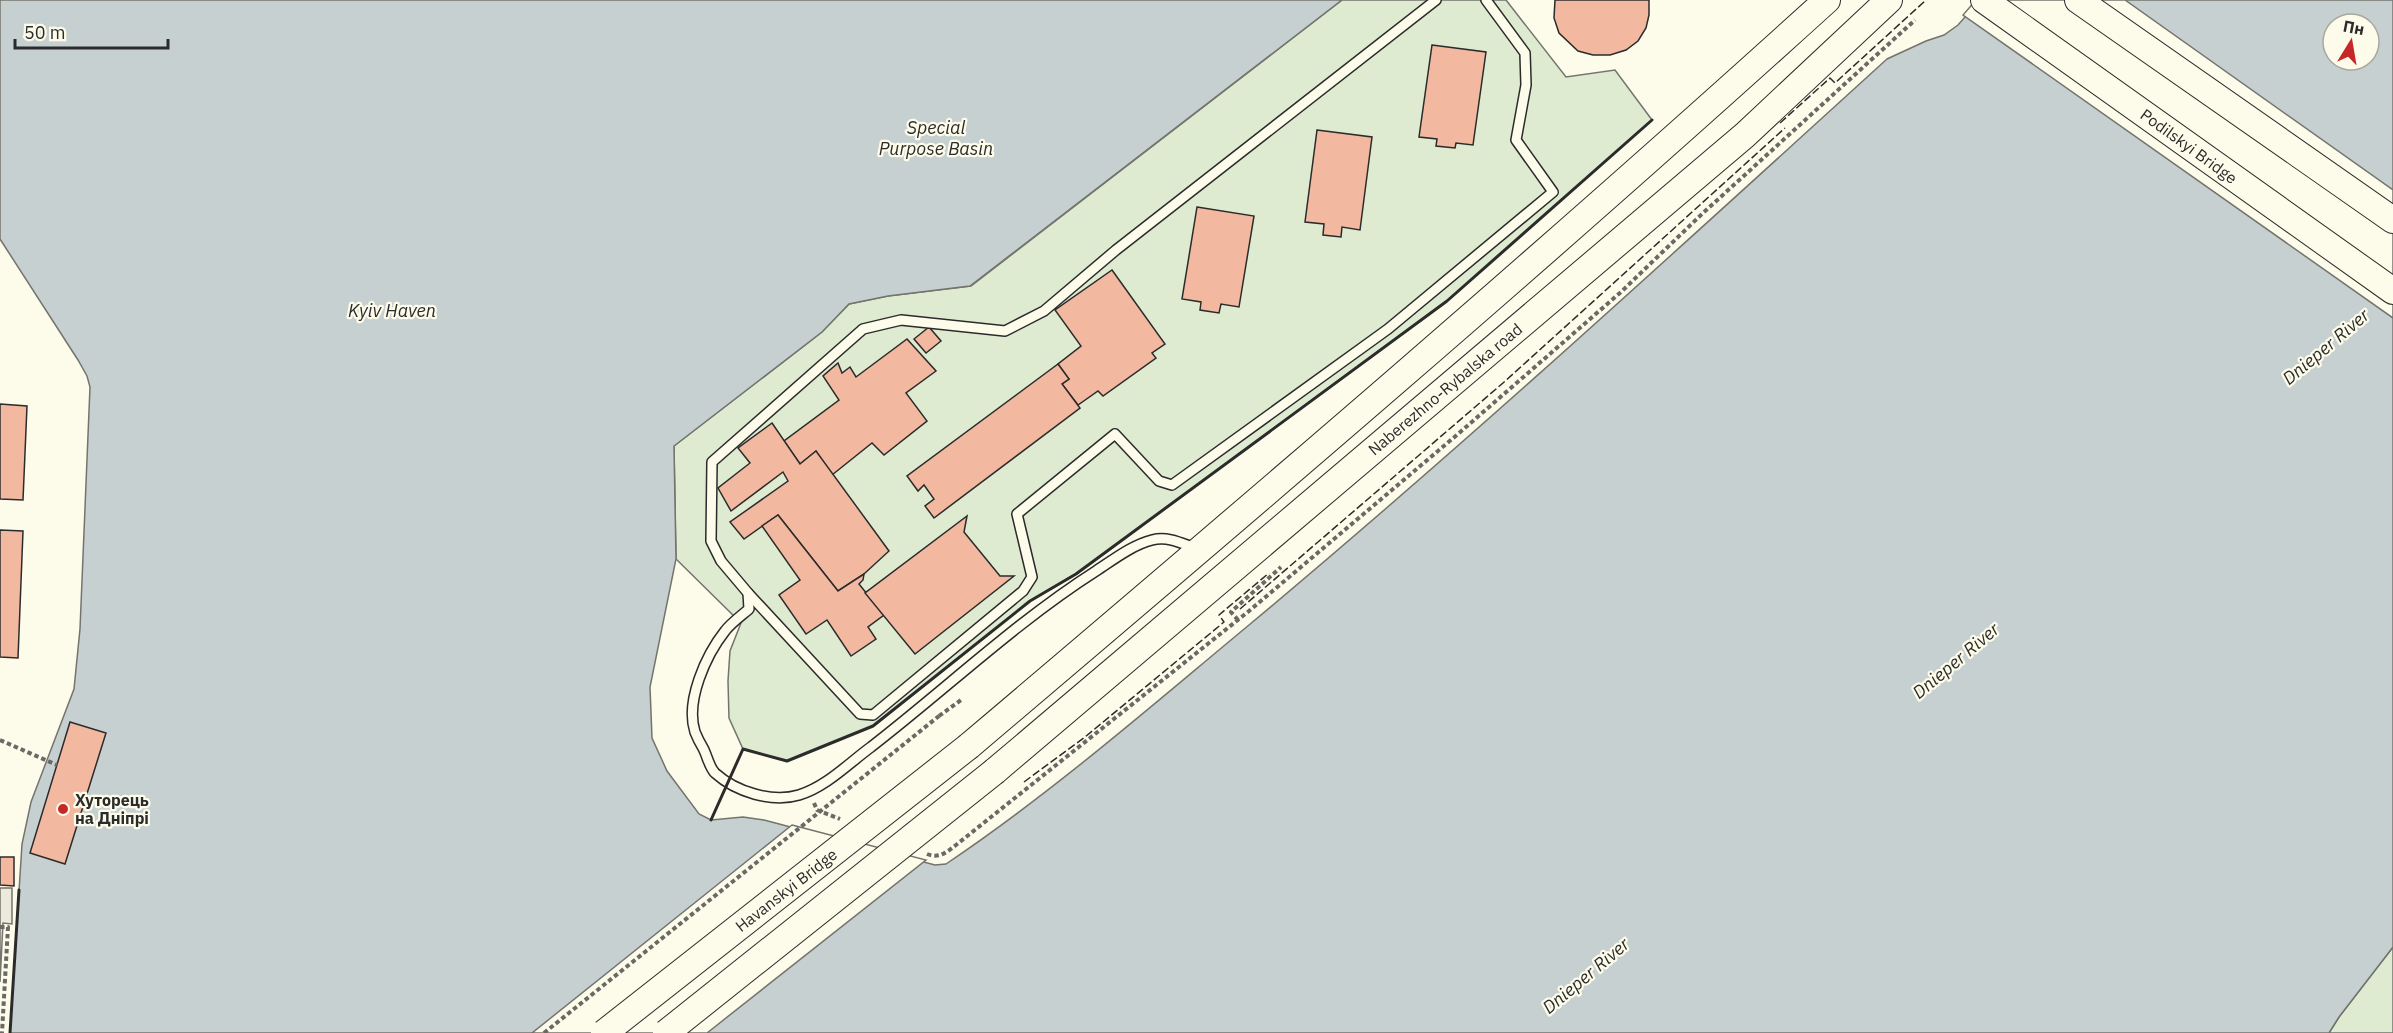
<svg xmlns="http://www.w3.org/2000/svg" width="2393" height="1033" font-family="'IBM Plex Sans',sans-serif">
  <rect width="100%" height="100%" fill="#fdfbea"/>
  <!-- green -->
  <g fill="#deebd1" stroke="#74746e" stroke-width="1.5">
    <polygon points="1342,0 1506,0 1566,77 1615,70 1652,120 1447,301 1076,574 1030,601 873,726 787,761 743,749 729,718 728,681 730,651 741,623 676,559 674,446 822,332 849,304 888,296 971,286"/>
    <polygon points="2393,947 2393,1033 2329,1033 2339,1017"/>
  </g>
  <!-- parking -->
  <polygon fill="#eceadb" stroke="#74746e" stroke-width="1.5" points="0,888 12,888 12,924 3,923 0,982"/>
  <!-- water -->
  <path fill="#c7d0d0" stroke="#74746e" stroke-width="1.5" fill-rule="evenodd" d="M0,0h1342l-372,286 -82,10 -39,8 -27,28 -148,114 2,113 -26,128 2,51 15,33 32,43 12,6 32,-3 21,3 171,45 11,-1c107,-72 204,-157 303,-239 218,-182 428,-375 638,-566l39,-18 18,-6 14,-10 22,-25h413v947l-54,70 -10,16h-2319l12,-189 9,-42 43,-113 6,-60 10,-242 -3,-11 -9,-16 -78,-121zM2333,24h36v36h-36z"/>
  <!-- pier -->
  <g fill="#fdfbea" stroke="#74746e" stroke-width="1.5">
    <polygon points="1976,0 2125,0 2393,190 2393,318 1963,15"/>
    <polygon points="792,825 926,860 707,1033 532,1033"/>
  </g>
  <!-- building -->
  <g fill="#f2b8a0" stroke="#2b2b2b" stroke-width="1.5">
    <polygon points="1555,0 1649,0 1649,15 1646,28 1638,41 1626,50 1610,55 1593,55 1578,51 1559,33 1554,18"/>
    <polygon points="1432,45 1486,52 1473,145 1456,143 1455,148 1436,146 1437,139 1419,137"/>
    <polygon points="1317,130 1372,137 1360,230 1342,227 1341,237 1323,235 1324,224 1305,222"/>
    <polygon points="1197,207 1254,216 1239,307 1221,304 1219,313 1200,310 1201,302 1182,299"/>
    <polygon points="1112,270 1165,344 1152,353 1156,358 1103,396 1098,391 1078,405 1062,384 1069,379 1058,364 1081,346 1055,310"/>
    <polygon points="929,327 941,341 926,353 914,339"/>
    <polygon points="907,339 936,371 906,393 927,421 884,455 872,443 832,475 816,451 800,464 784,441 839,400 823,376 838,363 842,373 850,367 856,377"/>
    <polygon points="1058,364 1069,379 1062,384 1080,408 934,518 925,506 934,499 924,485 918,491 907,476"/>
    <polygon points="0,404 27,406 23,500 0,499"/>
    <polygon points="772,423 800,464 816,451 889,551 864,574 838,591 778,515 744,539 730,522 788,481 783,472 731,511 718,488 750,463 738,448"/>
    <polygon points="778,515 838,591 864,574 863,580 859,584 884,615 868,627 876,639 851,656 827,620 806,634 779,595 800,580 762,526"/>
    <polygon points="967,516 964,532 1000,576 1014,576 915,654 865,593"/>
    <polygon points="0,530 23,531 18,658 0,657"/>
    <polygon points="70,722 106,733 65,864 30,853"/>
    <polygon points="0,857 14,857 14,886 0,885"/>
  </g>
  <g fill="none" stroke-linecap="round" stroke-linejoin="round">
    <!-- lane casing -->
    <g stroke="#2b2b2b" stroke-width="12">
      <g id="lane">
        <path d="M1195,548c-14,-5 -27,-12 -43,-8 -20,5 -39,20 -56,31 -80,51 -150,118 -225,176 -22,16 -45,40 -72,48 -27,8 -63,-3 -84,-22 -6,-6 -8,-18 -12,-25 -3,-5 -6,-11 -8,-16 -10,-31 11,-77 30,-101 6,-8 16,-15 24,-22l-1,-16 -27,-32 -10,-20 1,-79 151,-133 38,-9 104,11 39,-20 72,-61 320,-250"/>
        <polyline points="748,593 860,714 873,715 1023,591 1032,577 1017,514 1115,434 1159,481 1172,485 1388,329 1553,192 1516,140 1526,85 1525,53 1486,0"/>
      </g>
    </g>
    <!-- secondary casing -->
    <g stroke="#2b2b2b" stroke-width="28">
      <g id="secondary">
        <polyline points="1984,0 2393,291"/>
        <polyline points="2078,0 2393,220"/>
        <path d="M969,746c289,-245 577,-491 858,-746"/>
        <polyline points="995,771 1745,135 1889,0"/>
      </g>
    </g>
    <!-- path -->
    <g stroke="#6a6964" stroke-width="4" stroke-dasharray="4.5 3" stroke-linecap="butt">
      <polyline points="1238,620 1231,612 1281,567"/>
      <polyline points="939,716 961,700"/>
      <polyline points="0,740 57,765"/>
      <polyline points="814,803 817,810 840,819"/>
      <path d="M927,854c12,5 20,-2 29,-9l293,-234 209,-177 163,-142 82,-79 212,-193"/>
      <polyline points="0,927 8,927 2,1033"/>
    </g>
    <!-- lane -->
    <use href="#lane" stroke="#fdfbea" stroke-width="9"/>
    <!-- secondary -->
    <use href="#secondary" stroke="#fdfbea" stroke-width="26"/>
    <!-- secondary-bridge casing -->
    <g stroke="#2b2b2b" stroke-width="28" stroke-linecap="butt">
      <g id="secondary-bridge">
        <polyline points="604,1033 969,746"/>
        <polyline points="666,1033 995,771"/>
      </g>
    </g>
    <!-- path-bridge -->
    <polyline stroke="#6a6964" stroke-width="4" stroke-dasharray="4.5 3" stroke-linecap="butt" points="544,1033 939,716"/>
    <!-- secondary-bridge -->
    <use href="#secondary-bridge" stroke="#fdfbea" stroke-width="26"/>
    <!-- fence -->
    <g stroke="#2b2b2b" stroke-width="1.5" stroke-dasharray="8 3" stroke-linecap="butt">
      <polyline points="1780,123 1830,78 1835,83 1926,0"/>
      <polyline points="1240,609 1503,383 1785,128"/>
      <polyline points="1024,782 1085,737 1224,622 1219,615 1269,573"/>
    </g>
    <!-- wall -->
    <g stroke="#2b2b2b" stroke-width="3">
      <polyline points="711,820 743,749 787,761 873,726 1030,601 1076,574 1447,301 1652,120"/>
      <polyline points="10,1033 19,890"/>
    </g>
  </g>
  <!-- markers -->
  <circle fill="#c62828" stroke="#fdfbea" stroke-width="2" cx="63" cy="809" r="6"/>
  <g text-anchor="middle" stroke-width="4.5" stroke-linejoin="round" paint-order="stroke">
    <!-- street labels -->
    <g font-size="16" fill="#2b2b2b" stroke="#fdfbea">
      <text transform="translate(2189 146) rotate(36)" y="6">Podilskyi Bridge</text>
      <text transform="translate(1445 389) rotate(-40)" y="6">Naberezhno-Rybalska road</text>
      <text transform="translate(786 890) rotate(-38)" y="6">Havanskyi Bridge</text>
    </g>
    <!-- poi labels -->
    <g font-size="16" font-weight="bold" fill="#2b2b2b" stroke="#fdfbea" text-anchor="start">
      <text x="75" y="806">Хуторець<tspan x="75" dy="18">на Дніпрі</tspan></text>
    </g>
    <!-- water labels -->
    <g font-size="18" font-style="italic" fill="#2b2b2b" stroke="#fdfbea">
      <text x="936" y="134">Special<tspan x="936" dy="21">Purpose Basin</tspan></text>
      <text x="392" y="317">Kyiv Haven</text>
      <text transform="translate(2326 347) rotate(-40)" y="6">Dnieper River</text>
      <text transform="translate(1956 661) rotate(-40)" y="6">Dnieper River</text>
      <text transform="translate(1586 976) rotate(-40)" y="6">Dnieper River</text>
    </g>
  </g>
  <!-- north arrow -->
  <g transform="translate(2351 42) rotate(11)"><circle r="28" fill="#fdfbea" stroke="#a9a89e" stroke-width="1.5"/>
  <path d="M0-4.5L10 22L0 15L-10 22Z" fill="#c62828"/>
  <text y="-9" font-size="16" font-weight="bold" text-anchor="middle" fill="#2b2b2b">Пн</text>
  </g>
  <!-- scale -->
  <path d="M15 39v9h153v-9" fill="none" stroke="#2b2b2b" stroke-width="3"/>
  <text x="24" y="39" font-size="18" fill="#2b2b2b" stroke="#fdfbea" stroke-width="4.5" paint-order="stroke">50 m</text>
</svg>
